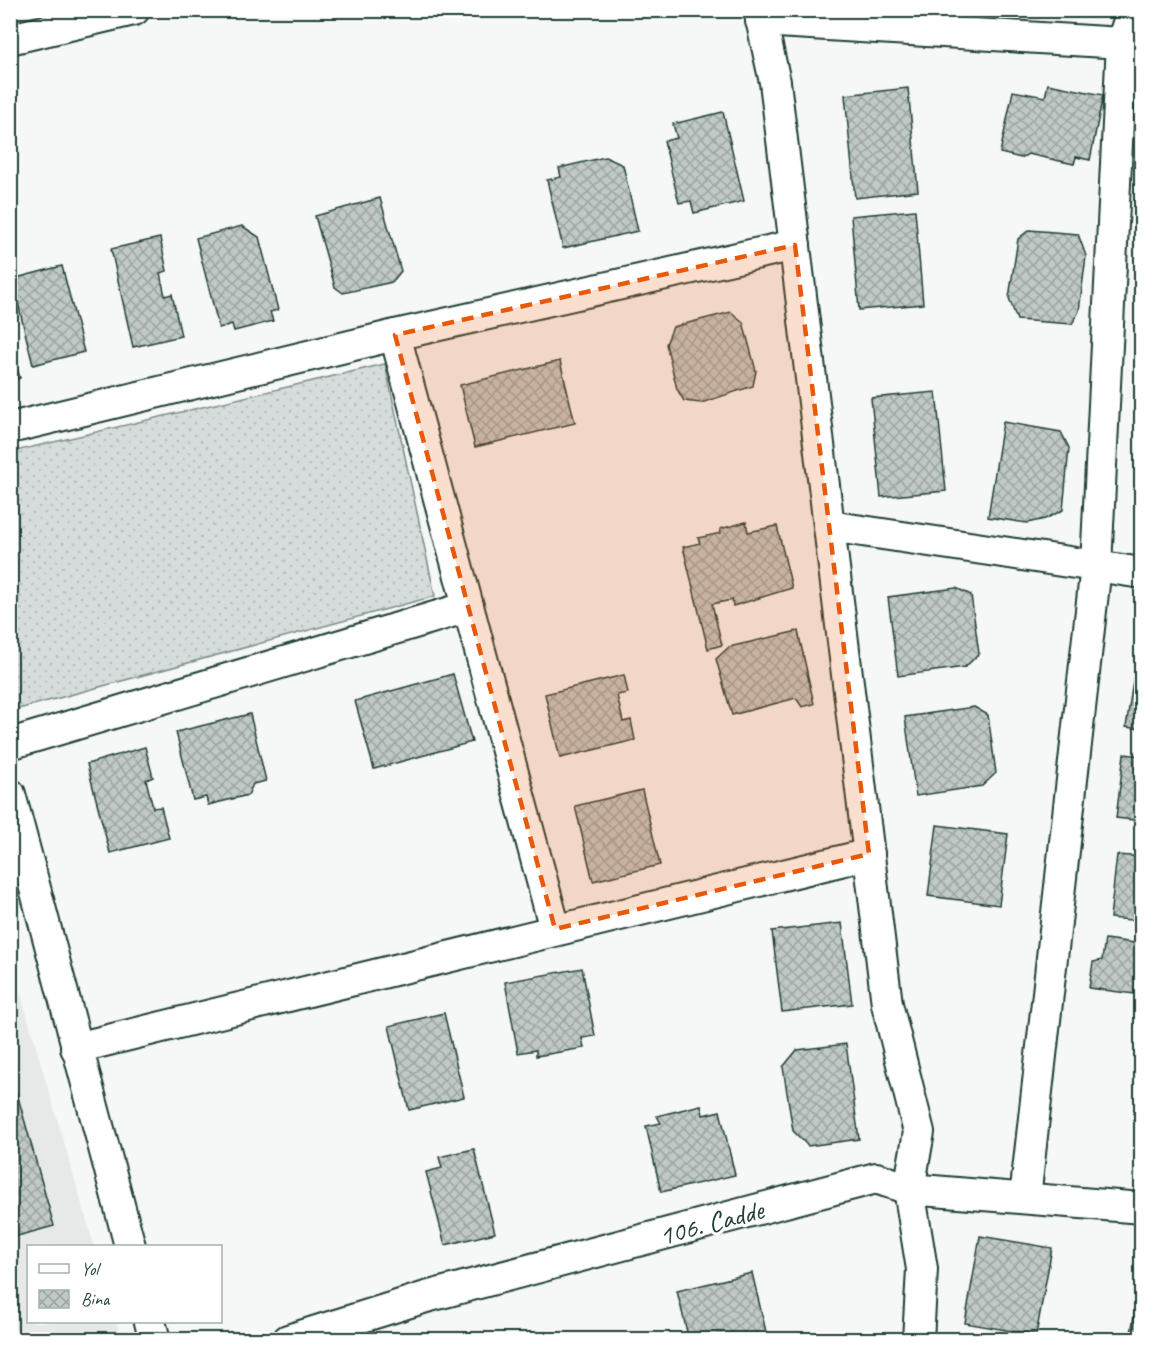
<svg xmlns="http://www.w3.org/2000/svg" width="1152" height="1350" font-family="Caveat,sans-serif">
  <defs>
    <pattern id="grass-dots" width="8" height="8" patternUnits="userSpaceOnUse" patternTransform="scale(1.5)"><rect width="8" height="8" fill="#d6dcdb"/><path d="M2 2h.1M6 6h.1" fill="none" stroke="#b7bebd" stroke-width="1.8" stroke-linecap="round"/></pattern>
    <pattern id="building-cross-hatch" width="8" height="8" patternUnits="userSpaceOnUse" patternTransform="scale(1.5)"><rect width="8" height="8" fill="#c0c9c6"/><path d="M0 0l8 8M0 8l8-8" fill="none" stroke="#9ba4a2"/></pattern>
  </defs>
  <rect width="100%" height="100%" fill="#f6f7f7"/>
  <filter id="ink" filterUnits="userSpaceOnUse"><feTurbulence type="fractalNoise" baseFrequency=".0167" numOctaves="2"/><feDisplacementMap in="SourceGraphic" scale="12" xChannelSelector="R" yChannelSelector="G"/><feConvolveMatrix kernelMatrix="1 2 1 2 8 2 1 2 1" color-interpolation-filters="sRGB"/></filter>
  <g filter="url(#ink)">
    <!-- built -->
    <polygon fill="#e6e9e8" points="10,957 94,1246 28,1246 28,1322 116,1322 121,1339 11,1339"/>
    <!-- grass -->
    <polygon fill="url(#grass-dots)" stroke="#7a8c88" stroke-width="1.5" points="385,364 435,596 11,711 11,452"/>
    <!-- building -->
    <g fill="url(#building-cross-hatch)" stroke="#1f3d34" stroke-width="1.5">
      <polygon points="1048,84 1103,95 1090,160 1076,157 1074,164 1028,154 1021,158 1000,153 1013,91 1045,97"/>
      <polygon points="908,88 918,191 855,198 845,95"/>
      <polygon points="723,112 744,201 694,213 691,201 679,203 664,141 677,138 673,124"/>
      <polygon points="605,157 623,165 638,231 563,248 547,180 561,177 559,168"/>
      <polygon points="380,198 401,271 392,282 343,293 335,287 315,216"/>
      <polygon points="915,210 923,304 859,310 851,216"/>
      <polygon points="242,226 259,237 278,310 270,312 273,321 234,331 232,324 219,328 196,238"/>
      <polygon points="1029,230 1078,234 1086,256 1079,311 1072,324 1017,320 1009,298 1018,239"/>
      <polygon points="160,238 167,271 160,273 165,296 172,294 181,336 133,347 111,249"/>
      <polygon points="62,266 84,352 33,365 12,279"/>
      <polygon points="731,312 743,322 756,371 753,386 701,403 684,401 677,389 666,344 673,327"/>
      <polygon points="10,345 20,378 10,381"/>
      <polygon points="560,361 575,423 475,447 460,385"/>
      <polygon points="936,392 946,491 881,497 871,398"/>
      <polygon points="1003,422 1061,432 1069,448 1063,510 1045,519 1027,523 988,517"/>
      <polygon points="746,522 748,532 777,526 792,588 733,606 732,600 712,604 722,645 708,649 683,547 700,543 698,538 721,533 720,529"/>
      <polygon points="956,588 971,595 979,654 965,667 898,676 888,597"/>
      <polygon points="1142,622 1142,729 1126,727"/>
      <polygon points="798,631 814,704 802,707 796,698 732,715 716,659 729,647"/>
      <polygon points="453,674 472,742 374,769 355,701"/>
      <polygon points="624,675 628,693 617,695 623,722 631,720 635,740 560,758 545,694"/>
      <polygon points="974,707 988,715 996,773 982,786 916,796 905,717"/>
      <polygon points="250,714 266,781 253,784 248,795 208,805 206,797 193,800 176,732"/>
      <polygon points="145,747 153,777 146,780 153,808 161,807 169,838 110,853 87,764"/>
      <polygon points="1124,754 1142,756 1142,821 1116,818"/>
      <polygon points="642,790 660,865 593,881 575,806"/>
      <polygon points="937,825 1008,834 999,905 928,896"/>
      <polygon points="1117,855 1142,857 1142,921 1110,918"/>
      <polygon points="842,923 852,1004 782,1012 772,931"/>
      <polygon points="1105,939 1142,944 1142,995 1089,988 1093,962 1102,960"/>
      <polygon points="582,968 595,1036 582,1038 584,1048 536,1056 536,1050 518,1053 505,982"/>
      <polygon points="444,1013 464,1097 409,1110 389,1026"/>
      <polygon points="846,1044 859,1139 808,1146 793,1131 783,1067 797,1050"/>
      <polygon points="16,1090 54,1226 10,1238 10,1091"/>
      <polygon points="701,1105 703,1115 720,1111 735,1175 661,1192 646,1126 661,1123 657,1116"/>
      <polygon points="474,1149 495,1233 445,1245 426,1172 442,1168 439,1157"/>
      <polygon points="980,1236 1052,1248 1036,1335 965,1323"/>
      <polygon points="1142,1272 1142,1334 1131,1333"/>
      <polygon points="752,1273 768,1340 689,1340 677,1291"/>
    </g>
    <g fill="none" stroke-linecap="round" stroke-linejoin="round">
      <!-- street casing -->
      <g stroke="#1f3d34" stroke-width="34">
        <g id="street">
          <polyline points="759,10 775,82 887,1004 919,1132 909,1189 922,1269 918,1340"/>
          <polyline points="761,21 1122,43"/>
          <polyline points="10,39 134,10"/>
          <polyline points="395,335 555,929"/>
          <polyline points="10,428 395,335 795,245"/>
          <polyline points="829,526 1142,573"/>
          <polyline points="10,744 468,607"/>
          <polyline points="10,794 130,1246"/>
          <polyline points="76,1048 869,854"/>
          <polyline points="1025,1198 1096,566 1122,43 1132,10"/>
          <polyline points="150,1322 155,1340"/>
          <polyline points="288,1340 426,1297 876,1178 909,1189 1142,1208"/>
        </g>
      </g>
      <!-- street -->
      <use href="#street" stroke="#fff" stroke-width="30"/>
    </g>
  </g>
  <!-- marked area -->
  <path fill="#e8590c" fill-opacity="0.2" stroke="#e8590c" stroke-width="4.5" stroke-dasharray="12 8" stroke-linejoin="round" d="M795,245l74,609 -314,75 -160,-594z"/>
  <g text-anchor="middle" stroke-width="6" stroke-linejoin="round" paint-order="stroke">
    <!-- street labels -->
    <g font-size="28" fill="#1f3d34" stroke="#fff">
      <text transform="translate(711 1222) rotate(-15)" y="10">106. Cadde</text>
    </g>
  </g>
  <!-- margin -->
  <rect width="1152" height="1350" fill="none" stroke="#fff" stroke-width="36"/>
  <rect x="18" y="18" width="1116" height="1314" fill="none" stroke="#1f3d34" stroke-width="2" filter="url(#ink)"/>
  <!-- legend -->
  <rect x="27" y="1245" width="195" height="78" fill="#ffffff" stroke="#a5b1ae" stroke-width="1.5"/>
  <rect x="39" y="1264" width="30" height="9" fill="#ffffff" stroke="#a5b1ae" stroke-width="1.5"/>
  <text x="81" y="1275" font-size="18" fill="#1f3d34">Yol</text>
  <rect x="39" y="1290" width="30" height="18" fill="url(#building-cross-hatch)" stroke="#a5b1ae" stroke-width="1.5"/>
  <text x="81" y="1305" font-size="18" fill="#1f3d34">Bina</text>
</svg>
